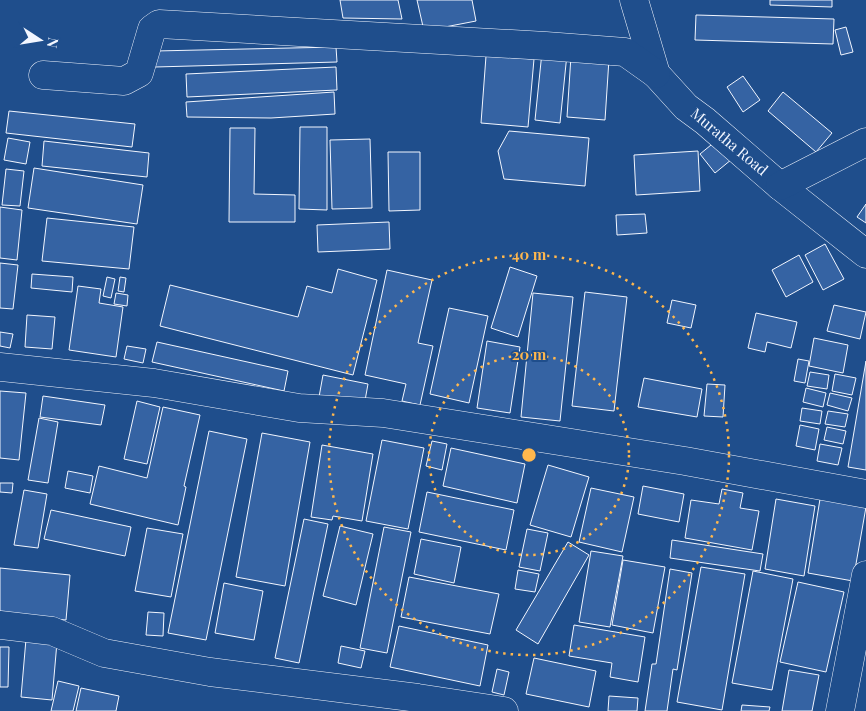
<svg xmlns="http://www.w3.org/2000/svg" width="866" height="711" font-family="'Playfair Display',serif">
  <rect width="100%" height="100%" fill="#1f4e8c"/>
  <!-- building -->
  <g fill="#3563a3" stroke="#f2f6ff">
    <polygon points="340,0 398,0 402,19 343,18"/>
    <polygon points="417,0 472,0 476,21 424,31"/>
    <polygon points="770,0 832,0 832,7 770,5"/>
    <polygon points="696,15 834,19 833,44 695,40"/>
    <polygon points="846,27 853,52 841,55 835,30"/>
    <polygon points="336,47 337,62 155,67 155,51"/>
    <polygon points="542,52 567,54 560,123 535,120"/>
    <polygon points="486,56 534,59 528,127 481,123"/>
    <polygon points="571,56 609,59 605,120 567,117"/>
    <polygon points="336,67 337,90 187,97 186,74"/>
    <polygon points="743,76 760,100 743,112 727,87"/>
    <polygon points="334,92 335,114 271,118 187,117 186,102"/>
    <polygon points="783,92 832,133 816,152 768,111"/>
    <polygon points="9,111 135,124 132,147 6,133"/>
    <polygon points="300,127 327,127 327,210 299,209"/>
    <polygon points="230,128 255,128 254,194 295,195 295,222 229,222"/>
    <polygon points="509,131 589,138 585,186 504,179 498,151"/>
    <polygon points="722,136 737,155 715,173 700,154"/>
    <polygon points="8,138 30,142 26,164 4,160"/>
    <polygon points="370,139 372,208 332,209 330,140"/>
    <polygon points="44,141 149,153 147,177 42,166"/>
    <polygon points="698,151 700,191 636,195 634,155"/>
    <polygon points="388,152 420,152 420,210 389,211"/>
    <polygon points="34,168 143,185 137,224 28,208"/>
    <polygon points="6,169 24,171 20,206 2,205"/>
    <polygon points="866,204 866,223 857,217"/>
    <polygon points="0,207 22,210 17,260 0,258"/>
    <polygon points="645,214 647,233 617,235 616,215"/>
    <polygon points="47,218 134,227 129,269 42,261"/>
    <polygon points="389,222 390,249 318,252 317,225"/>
    <polygon points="825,244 844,279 823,290 805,255"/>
    <polygon points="799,255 813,282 786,297 772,270"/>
    <polygon points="0,263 18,265 13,309 0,308"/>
    <polygon points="510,267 537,276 518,337 491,328"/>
    <polygon points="338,269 377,280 353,375 160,326 170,285 298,317 307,286 332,293"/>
    <polygon points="387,270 432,280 418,343 433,346 420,405 402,401 406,384 365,375"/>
    <polygon points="32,274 73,277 72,292 31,288"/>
    <polygon points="107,277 115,279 111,298 103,296"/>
    <polygon points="120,277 126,278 124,292 118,291"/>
    <polygon points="78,286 101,289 99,303 123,307 116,357 69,350"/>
    <polygon points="585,292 627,297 614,411 572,406"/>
    <polygon points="116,293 128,295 127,306 114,304"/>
    <polygon points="533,293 573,297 560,421 521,417"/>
    <polygon points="672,300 696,305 691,328 667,323"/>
    <polygon points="834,305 866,312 860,339 827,331"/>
    <polygon points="449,308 488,316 469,403 430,394"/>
    <polygon points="756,313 797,322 791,348 767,342 765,352 748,348"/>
    <polygon points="27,315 55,317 52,349 25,347"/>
    <polygon points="0,332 13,334 10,348 0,346"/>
    <polygon points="814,338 848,345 843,373 809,366"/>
    <polygon points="487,341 520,347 510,413 477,408"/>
    <polygon points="157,342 288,371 284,391 152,362"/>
    <polygon points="127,346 146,349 143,363 124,359"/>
    <polygon points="798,359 809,361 805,383 794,381"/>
    <polygon points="866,361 866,470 848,467"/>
    <polygon points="810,372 829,375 827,389 807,386"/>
    <polygon points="835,374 856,378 852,395 832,391"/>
    <polygon points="323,375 368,384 364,406 319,397"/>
    <polygon points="644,378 702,389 697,417 638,407"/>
    <polygon points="707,384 725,385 723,417 704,416"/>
    <polygon points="806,388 826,393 823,407 803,402"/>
    <polygon points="0,391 26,393 19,460 0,458"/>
    <polygon points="830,393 852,398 848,411 827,405"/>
    <polygon points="43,396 105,405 101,425 40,417"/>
    <polygon points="137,401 160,407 147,464 124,459"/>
    <polygon points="163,407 200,415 184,486 186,487 178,525 90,504 99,466 147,478"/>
    <polygon points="802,408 822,411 820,424 800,421"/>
    <polygon points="828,411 848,414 845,427 825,424"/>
    <polygon points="39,418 58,422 48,483 28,480"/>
    <polygon points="800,425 819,429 815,450 796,446"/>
    <polygon points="827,427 846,431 843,444 824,440"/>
    <polygon points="209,431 247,439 206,640 168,633"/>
    <polygon points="262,433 310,442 285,586 236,577"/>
    <polygon points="382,440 424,448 408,529 366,521"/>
    <polygon points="432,441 447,444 442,470 426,466"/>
    <polygon points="820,444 842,448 838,465 817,461"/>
    <polygon points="322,445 373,454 362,521 333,516 332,520 311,517"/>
    <polygon points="451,448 525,464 517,503 443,486"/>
    <polygon points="548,465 589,477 571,537 530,525"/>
    <polygon points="68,471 93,476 90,493 65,488"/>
    <polygon points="0,483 13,483 12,493 0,492"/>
    <polygon points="643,486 684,494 679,522 638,514"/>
    <polygon points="591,488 634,497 622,552 579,542"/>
    <polygon points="722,489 743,493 740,508 759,511 752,550 685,538 691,500 719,504"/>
    <polygon points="24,490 47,494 38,548 14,545"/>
    <polygon points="427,492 514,510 506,550 419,532"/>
    <polygon points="776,499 815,506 804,576 765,569"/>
    <polygon points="820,499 866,507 853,581 808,573"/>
    <polygon points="51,510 131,527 125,556 44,539"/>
    <polygon points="304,519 328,524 299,663 275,658"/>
    <polygon points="340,526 373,534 356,605 323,596"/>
    <polygon points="384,527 411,532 387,653 360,648"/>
    <polygon points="147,528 183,534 171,597 135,591"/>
    <polygon points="527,529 548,533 540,571 519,567"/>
    <polygon points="421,539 461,547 454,583 414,574"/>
    <polygon points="672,540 763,554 760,571 670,558"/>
    <polygon points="568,542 589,555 538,644 516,630"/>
    <polygon points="591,551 623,556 610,627 579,622"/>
    <polygon points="623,560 665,567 653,633 612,625"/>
    <polygon points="701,567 745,574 722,710 677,702"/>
    <polygon points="0,568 70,575 66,620 0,614"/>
    <polygon points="670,569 692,573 677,670 673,669 667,711 645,711 652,664 656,664"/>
    <polygon points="518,570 539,574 535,592 515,589"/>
    <polygon points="753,571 793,579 772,690 732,683"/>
    <polygon points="409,577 499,594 490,634 401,617"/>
    <polygon points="798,582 844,592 826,672 780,662"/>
    <polygon points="224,583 263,591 254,640 215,633"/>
    <polygon points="148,612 164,613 163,636 146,635"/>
    <polygon points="574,625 645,637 638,682 610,677 612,663 569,656"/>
    <polygon points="399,626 488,645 480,686 390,667"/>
    <polygon points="26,639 57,642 52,700 21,697"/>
    <polygon points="341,646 365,651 361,668 338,663"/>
    <polygon points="0,647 9,647 8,687 0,687"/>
    <polygon points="534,658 596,671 589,707 526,694"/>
    <polygon points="497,669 509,672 504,695 492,692"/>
    <polygon points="789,670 819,675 812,711 782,711"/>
    <polygon points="58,681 79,686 73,711 51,711"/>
    <polygon points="81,688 119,696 116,711 76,711"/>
    <polygon points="609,696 638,698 637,711 608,711"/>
    <polygon points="742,705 770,707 769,711 741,711"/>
  </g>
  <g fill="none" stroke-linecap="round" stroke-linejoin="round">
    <!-- minor casing -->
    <g stroke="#f2f6ff" stroke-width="29">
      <g id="minor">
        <polyline points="634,0 656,74 686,107 705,121 780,186 866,254"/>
        <polyline points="43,75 124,81 139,73 152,29 159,24 546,46 625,52 656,74"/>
        <polyline points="780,186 866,142"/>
        <polyline points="0,367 154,383 299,408 383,413 685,461 866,494"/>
        <polyline points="0,625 52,631 104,653 210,672 418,698 504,711"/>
        <polyline points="840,711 866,575"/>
      </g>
    </g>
    <!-- minor -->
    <use href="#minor" stroke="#1f4e8c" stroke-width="28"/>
  </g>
  <!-- distance rings -->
  <g fill="none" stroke="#ffb74d" stroke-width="2.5" stroke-dasharray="2.5 5">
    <circle cx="529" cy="455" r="100"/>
    <circle cx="529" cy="455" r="200"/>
  </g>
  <g text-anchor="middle" stroke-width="4" stroke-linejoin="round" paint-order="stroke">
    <!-- street labels -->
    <g font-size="15" fill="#f2f6ff" stroke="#1f4e8c">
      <text transform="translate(729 142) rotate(40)" y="5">Muratha Road</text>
    </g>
  </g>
  <circle cx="529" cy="455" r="8" fill="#ffb74d" stroke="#1f4e8c" stroke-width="2.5"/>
  <g font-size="15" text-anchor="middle" font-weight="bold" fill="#ffb74d" stroke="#1f4e8c" stroke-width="4" stroke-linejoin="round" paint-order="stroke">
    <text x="529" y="260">40 m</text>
    <text x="529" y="360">20 m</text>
  </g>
  <!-- north arrow -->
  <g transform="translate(40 40) rotate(102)" stroke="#1f4e8c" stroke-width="4" paint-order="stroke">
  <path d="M0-4L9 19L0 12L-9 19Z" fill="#f2f6ff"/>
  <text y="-8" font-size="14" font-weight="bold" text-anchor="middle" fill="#f2f6ff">N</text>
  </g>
</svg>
